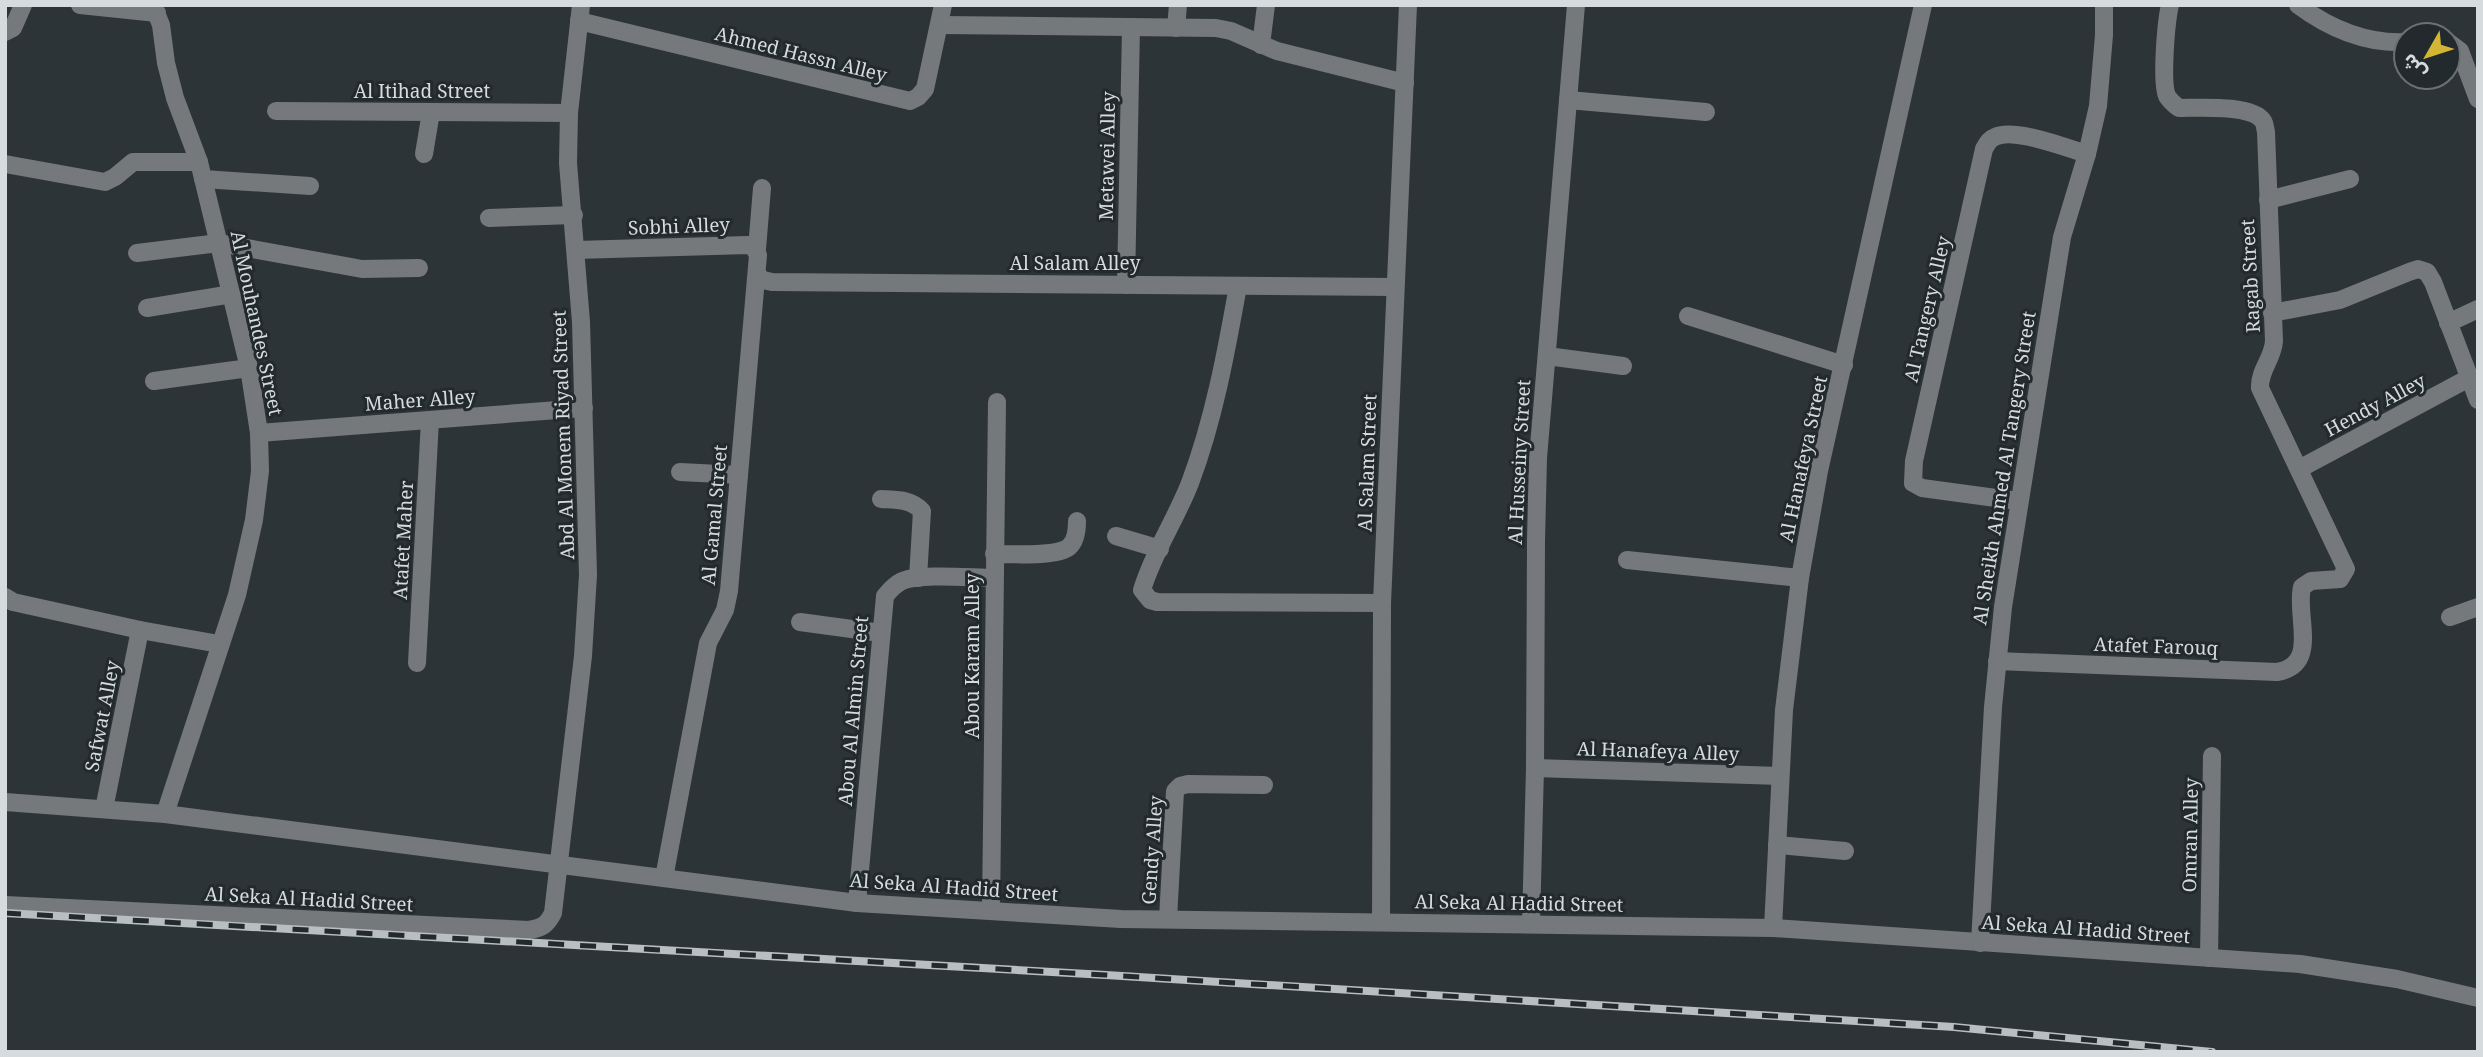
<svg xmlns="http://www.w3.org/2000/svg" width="2483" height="1057" font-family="'Noto Serif','Noto Sans Arabic',serif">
  <rect width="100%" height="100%" fill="#2d3437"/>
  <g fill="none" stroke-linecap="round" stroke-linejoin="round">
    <!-- minor -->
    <g stroke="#75797b" stroke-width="18">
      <polyline points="80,5 157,13"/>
      <polyline points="153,5 161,25 166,63 175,98 199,162 249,368 259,433 260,471 254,520 237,595 165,814"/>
      <path d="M2298,5c31,23 68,39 108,37"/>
      <polyline points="579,21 910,101 918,97 925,89 943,5"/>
      <polyline points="939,25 1216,28 1231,31 1277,51 1405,83"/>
      <polyline points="1176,28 1178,5"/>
      <polyline points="5,32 13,28 23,5"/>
      <polyline points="2448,42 2460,51 2478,99"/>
      <polyline points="1261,45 1266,5"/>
      <polyline points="1568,100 1706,112"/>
      <polyline points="276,111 569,113"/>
      <polyline points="424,154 431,112"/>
      <polyline points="5,164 105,182 115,177 133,162 199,162"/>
      <polyline points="203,179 310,186"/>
      <polyline points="2268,200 2350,179"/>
      <polyline points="489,218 574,215"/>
      <polyline points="757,249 762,188"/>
      <polyline points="576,250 748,245 753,246 758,255 729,591 725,610 708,643 664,878"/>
      <polyline points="137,253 219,243 362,269 419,268"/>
      <polyline points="757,275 763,280 772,282 1394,287"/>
      <polyline points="1126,285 1131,27"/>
      <path d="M1238,286c-12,67 -24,133 -48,197 -14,36 -37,70 -48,107l8,10 7,2 225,1"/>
      <polyline points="147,308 232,294"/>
      <polyline points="2272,313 2340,300 2409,272 2418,269 2427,272 2433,282 2478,400"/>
      <polyline points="1688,316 1844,365"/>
      <polyline points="2448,323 2478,309"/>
      <polyline points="1547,356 1623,366"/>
      <polyline points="154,381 249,368"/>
      <polyline points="259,433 584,408"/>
      <polyline points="2299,469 2469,378"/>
      <polyline points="680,472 739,475"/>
      <path d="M881,499c16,1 30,0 41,12l-4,67"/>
      <path d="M2018,501l-96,-13 -9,-5 1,-22 70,-312c3,-5 5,-10 11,-12 18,-10 71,11 92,17"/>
      <polyline points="1116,536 1160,549"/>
      <path d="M994,554c17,0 63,3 75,-7 7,-6 8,-17 8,-26"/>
      <polyline points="1627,560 1800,578"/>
      <polyline points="5,597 13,602 140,630 219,644"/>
      <polyline points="2450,617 2478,607"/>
      <polyline points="800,622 881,633"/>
      <path d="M1997,661l280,11c43,-7 18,-56 25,-85l9,-6 29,-2 6,-10 -86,-181c-1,-18 13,-29 14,-47l-8,-209c-1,-4 -1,-8 -3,-11 -11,-17 -65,-13 -84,-13 -4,-3 -9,-7 -12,-12 -6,-14 -1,-74 3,-91"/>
      <polyline points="417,663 430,420"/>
      <polyline points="1535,768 1780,776"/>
      <polyline points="5,802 165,814 857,903 1121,919 1773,928 2300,964 2397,979 2478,998"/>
      <polyline points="104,809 140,630"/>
      <polyline points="1777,845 1845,851"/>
      <path d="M857,903l28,-307c5,-6 9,-11 17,-15 20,-8 69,-3 92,-3"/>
      <path d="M5,905l524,25c13,-2 18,-5 24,-17l30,-257 5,-81 -7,-253 -13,-159 1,-50 12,-108"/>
      <polyline points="991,911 997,402"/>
      <polyline points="1168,919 1175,791 1180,786 1188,784 1264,785"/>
      <polyline points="1381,922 1382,603 1408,5"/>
      <polyline points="1531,923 1535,768 1536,541 1538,458 1576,5"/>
      <polyline points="1773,928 1784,710 1800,578 1819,471 1923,5"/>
      <polyline points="1980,943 1993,707 2003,607 2062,237 2087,154 2098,106 2104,35 2104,5"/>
      <polyline points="2209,958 2212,756"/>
    </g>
    <!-- rail casing -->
    <g stroke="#b9bec0" stroke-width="8">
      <polyline id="rail" points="5,913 1106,975 1954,1027 2212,1052"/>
    </g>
    <!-- rail -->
    <use href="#rail" stroke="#232a2d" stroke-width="5" stroke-dasharray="16" stroke-linecap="butt"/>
  </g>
  <g text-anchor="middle" stroke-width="6" stroke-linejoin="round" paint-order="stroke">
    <!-- street labels -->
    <g font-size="19" fill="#d6dbdd" stroke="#232a2d">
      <text transform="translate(801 54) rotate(14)" y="7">Ahmed Hassn Alley</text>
      <text x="422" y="98">Al Itihad Street</text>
      <text transform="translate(1107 156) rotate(-89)" y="7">Metawei Alley</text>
      <text transform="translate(679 226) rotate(-2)" y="7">Sobhi Alley</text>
      <text x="1075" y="270">Al Salam Alley</text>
      <text transform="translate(2250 276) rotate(-93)" y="7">Ragab Street</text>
      <text transform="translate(1927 309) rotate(-77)" y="7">Al Tangery Alley</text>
      <text transform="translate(257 323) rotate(78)" y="7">Al Mouhandes Street</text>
      <text transform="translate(420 400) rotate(-4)" y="7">Maher Alley</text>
      <text transform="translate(2375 405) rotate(-28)" y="7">Hendy Alley</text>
      <text transform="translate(563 435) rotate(-92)" y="7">Abd Al Monem Riyad Street</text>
      <text transform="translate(1803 459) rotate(-78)" y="7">Al Hanafeya Street</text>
      <text transform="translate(1519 462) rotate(-87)" y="7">Al Husseiny Street</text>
      <text transform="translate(1367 463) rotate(-88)" y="7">Al Salam Street</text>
      <text transform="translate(2004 468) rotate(-81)" y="7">Al Sheikh Ahmed Al Tangery Street</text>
      <text transform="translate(714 515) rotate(-85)" y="7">Al Gamal Street</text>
      <text transform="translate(403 540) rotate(-87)" y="7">Atafet Maher</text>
      <text transform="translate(2156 646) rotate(2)" y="7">Atafet Farouq</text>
      <text transform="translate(972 656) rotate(-90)" y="7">Abou Karam Alley</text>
      <text transform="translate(853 711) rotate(-85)" y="7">Abou Al Almin Street</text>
      <text transform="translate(102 716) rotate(-79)" y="7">Safwat Alley</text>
      <text transform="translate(1658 751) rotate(2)" y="7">Al Hanafeya Alley</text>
      <text transform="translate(2190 835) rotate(-89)" y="7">Omran Alley</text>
      <text transform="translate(1152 850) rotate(-86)" y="7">Gendy Alley</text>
      <text transform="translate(954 887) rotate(4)" y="7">Al Seka Al Hadid Street</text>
      <text transform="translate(309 899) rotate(3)" y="7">Al Seka Al Hadid Street</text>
      <text transform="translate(1519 903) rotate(1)" y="7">Al Seka Al Hadid Street</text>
      <text transform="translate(2086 929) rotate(4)" y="7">Al Seka Al Hadid Street</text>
    </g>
  </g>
  <!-- border -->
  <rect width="2483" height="1057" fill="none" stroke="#d6dbdd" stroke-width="14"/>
  <!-- north arrow -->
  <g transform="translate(2427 56) rotate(231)"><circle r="33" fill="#232a2d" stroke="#6b7173" stroke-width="2"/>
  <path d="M0-5L12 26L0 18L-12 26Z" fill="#d4b635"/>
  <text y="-10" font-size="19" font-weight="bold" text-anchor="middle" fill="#d6dbdd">ش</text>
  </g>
</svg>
